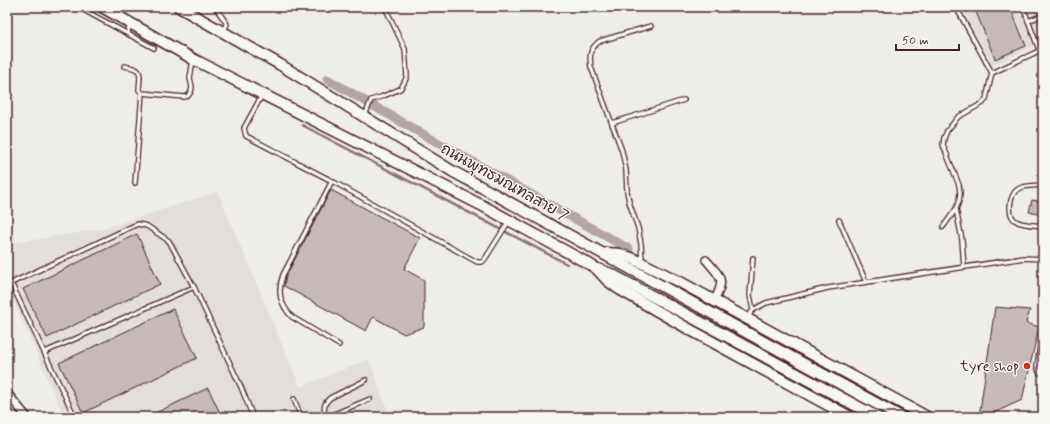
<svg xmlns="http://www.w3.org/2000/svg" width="1050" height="424" font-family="Mynerve,'Playpen Sans Thai',sans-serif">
  <rect width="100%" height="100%" fill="#efedea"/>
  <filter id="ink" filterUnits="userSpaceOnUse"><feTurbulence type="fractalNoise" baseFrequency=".025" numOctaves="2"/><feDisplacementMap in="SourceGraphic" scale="8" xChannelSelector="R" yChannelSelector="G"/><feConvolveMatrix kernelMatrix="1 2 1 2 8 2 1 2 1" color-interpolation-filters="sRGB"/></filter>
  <g filter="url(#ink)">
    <!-- built -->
    <g fill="#e3dedc">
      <polygon points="961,7 1043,7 1043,42 992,66"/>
      <polygon points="218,192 300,387 369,359 390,417 64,417 9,290 7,291 7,244 101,229"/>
    </g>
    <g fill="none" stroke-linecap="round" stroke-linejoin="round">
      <!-- stream -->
      <polyline stroke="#8a6f74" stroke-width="2.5" points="302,125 567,264"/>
      <!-- canal -->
      <polyline stroke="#b4a4a5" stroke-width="9" points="327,79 412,128 629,249"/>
    </g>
    <!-- building -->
    <g fill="#c6babb" stroke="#4a1f2b">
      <polygon points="974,7 1010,7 1026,46 995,59"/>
      <polygon points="331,190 420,238 404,269 424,280 424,327 404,334 373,317 366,331 284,286 286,276"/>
      <polygon points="1032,200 1043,202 1043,215 1029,212"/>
      <polygon points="137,234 160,284 47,338 23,289"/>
      <polygon points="995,307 1030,310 1026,323 1039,327 1022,400 985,417 979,417"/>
      <polygon points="173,309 197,358 83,413 59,363"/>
      <polygon points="208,388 222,417 147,417"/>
    </g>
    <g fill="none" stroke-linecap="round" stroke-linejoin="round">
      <!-- lane casing -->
      <g stroke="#4a1f2b" stroke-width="6">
        <g id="lane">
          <polyline points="78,7 128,34"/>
          <polyline points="215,7 227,24 224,31"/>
          <polyline points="956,7 992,73 1043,49"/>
          <polyline points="1023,7 1039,50"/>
          <polyline points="1028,21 1043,15"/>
          <polyline points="129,25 128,34 154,48"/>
          <path d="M124,66c20,3 16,7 15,24l3,3 42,4 4,-1 3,-4 1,-5 -2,-9 3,-18"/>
          <path d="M262,95l-18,33 2,8 86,45 -49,94c-6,17 -3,29 9,42l47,28"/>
          <polyline points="365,116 371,100 381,97 400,89 404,83 407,76 405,49 385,7"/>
          <polyline points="612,123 684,100"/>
          <polyline points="332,181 477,262 482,262 485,259 509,221"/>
          <polyline points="135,183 142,93"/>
          <path d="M1043,185c-8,1 -18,0 -25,4 -9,6 -12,28 0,33 7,3 17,3 25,4"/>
          <polyline points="956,209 962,240 964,267"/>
          <polyline points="839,220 866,282"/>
          <polyline points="943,227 956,209 959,201 960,193 959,185 943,145 944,138 947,131 958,117 983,103 986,99 992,73"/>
          <path d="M642,261l-1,-17 -3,-16 -9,-26 -2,-11 -1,-21 -4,-19 -31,-84c-2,-12 -1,-19 9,-26l51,-15"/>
          <polyline points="11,283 75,417"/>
          <polyline points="7,285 133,226 138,224 147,226 169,241 194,287 241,387 253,417"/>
          <polyline points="753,310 750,295 753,258"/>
          <polyline points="747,318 753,310 766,303 828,288 1024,258 1043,259"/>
          <polyline points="1043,327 1037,366 1039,372 1043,374"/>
          <polyline points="45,352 194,287"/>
          <polyline points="294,399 301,417"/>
          <path d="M325,417c-1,-8 -2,-13 5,-19l36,-18"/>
          <polyline points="327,417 370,399"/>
        </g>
      </g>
      <!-- street casing -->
      <g stroke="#4a1f2b" stroke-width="10">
        <g id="street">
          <polyline points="7,9 7,7"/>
          <path d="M706,260c15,17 20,19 8,41"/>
          <polyline points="7,393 27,417"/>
        </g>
      </g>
      <!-- secondary casing -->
      <g stroke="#4a1f2b" stroke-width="13">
        <g id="secondary">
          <polyline points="102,7 193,59 483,206 589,264 597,269 608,281 619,289 687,328 850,417"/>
          <polyline points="179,7 279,64 452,171 901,417"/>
          <polyline points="607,253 620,254 634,259 680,282 927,417"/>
          <polyline points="598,269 611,274 877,417"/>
        </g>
      </g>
      <!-- lane -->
      <use href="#lane" stroke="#f6f6f2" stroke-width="3.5"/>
      <!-- street -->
      <use href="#street" stroke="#f6f6f2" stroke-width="7"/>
      <!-- secondary -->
      <use href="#secondary" stroke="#f6f6f2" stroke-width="10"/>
    </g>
  </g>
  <!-- markers -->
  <circle fill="#c8321e" stroke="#f6f6f2" stroke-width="1.5" cx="1027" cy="366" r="4"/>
  <g text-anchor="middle" stroke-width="3" stroke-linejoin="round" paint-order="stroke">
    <!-- street labels -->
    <g font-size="15" fill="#4a1f2b" stroke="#f6f6f2">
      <text transform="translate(505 182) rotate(29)" y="5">ถนนพุทธมณฑลสาย 7</text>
    </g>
    <!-- poi labels -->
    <g font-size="15" fill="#4a1f2b" stroke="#f6f6f2" text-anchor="end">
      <text x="1019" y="371">tyre shop</text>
    </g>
  </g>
  <!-- margin -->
  <rect width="1050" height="424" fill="none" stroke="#f6f6f2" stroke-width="24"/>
  <rect x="12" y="12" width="1026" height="400" fill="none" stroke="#4a1f2b" stroke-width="1.5" filter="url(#ink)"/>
  <!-- scale -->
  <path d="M896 44v6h63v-6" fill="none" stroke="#4a1f2b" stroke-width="2"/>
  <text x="902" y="44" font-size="12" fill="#4a1f2b" stroke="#f6f6f2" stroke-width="3" paint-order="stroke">50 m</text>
</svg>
